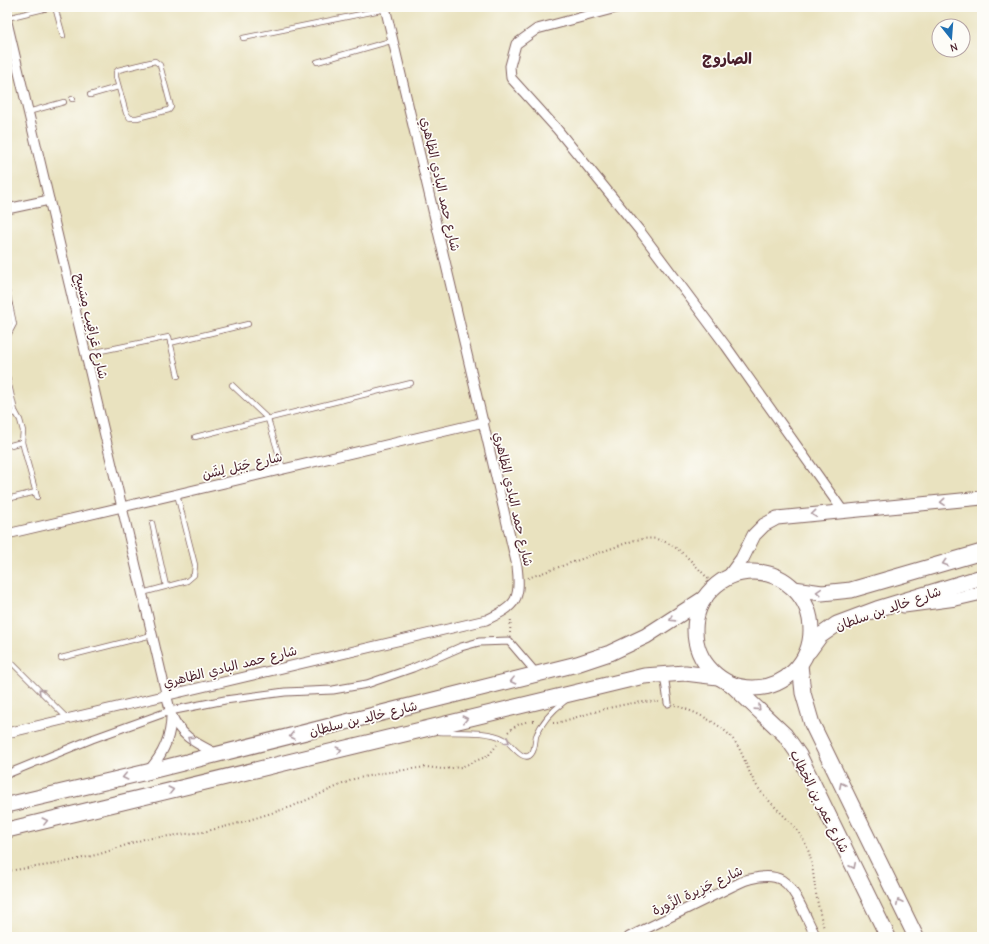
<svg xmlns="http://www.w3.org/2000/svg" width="989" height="944" font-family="'Comic Neue','Playpen Sans Arabic',sans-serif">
  <rect width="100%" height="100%" fill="#fdfcf7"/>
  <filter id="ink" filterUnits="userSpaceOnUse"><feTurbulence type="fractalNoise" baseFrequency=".025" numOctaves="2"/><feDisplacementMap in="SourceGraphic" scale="8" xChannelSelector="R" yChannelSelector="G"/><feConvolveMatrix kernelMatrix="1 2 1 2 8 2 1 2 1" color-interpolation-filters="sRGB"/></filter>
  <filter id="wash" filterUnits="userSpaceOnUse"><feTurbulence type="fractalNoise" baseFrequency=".012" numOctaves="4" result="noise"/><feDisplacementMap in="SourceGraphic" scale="16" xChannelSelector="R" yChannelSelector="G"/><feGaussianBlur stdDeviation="0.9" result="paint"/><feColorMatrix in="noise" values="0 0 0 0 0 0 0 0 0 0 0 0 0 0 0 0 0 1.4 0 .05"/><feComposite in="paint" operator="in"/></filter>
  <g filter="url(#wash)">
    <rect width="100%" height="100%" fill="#e9e2bf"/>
  </g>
  <g filter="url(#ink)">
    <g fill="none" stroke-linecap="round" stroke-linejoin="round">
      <!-- service casing -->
      <g stroke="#82635f" stroke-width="6">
        <g id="service">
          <polyline points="55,7 63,36"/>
          <polyline points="7,18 52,7"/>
          <polyline points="243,38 386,9"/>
          <polygon points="155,61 160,65 171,107 169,110 137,118 130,118 126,113 116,77 116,72 118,70"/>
          <polyline points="317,62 394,40"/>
          <polyline points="90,95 118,87"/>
          <polyline points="72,99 73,99"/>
          <polyline points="28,112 64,102"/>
          <polyline points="7,291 14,324 7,337"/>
          <polyline points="170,343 248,324"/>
          <polyline points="86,354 169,337 178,376"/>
          <polyline points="7,376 15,411 20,420 23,431 22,442 37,497"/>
          <polyline points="232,385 268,419 283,469"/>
          <polyline points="7,415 16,413"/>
          <polyline points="195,437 411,383"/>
          <polyline points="7,446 22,442"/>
          <polyline points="7,499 36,492"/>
          <polyline points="152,523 166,586"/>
          <polyline points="142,593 187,581 194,575 195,565 177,494"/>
          <polyline points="7,658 68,719"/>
          <polyline points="61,658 152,635"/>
          <path d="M437,732c19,1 50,-2 67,7 7,4 20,26 28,14 3,-4 3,-12 4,-17 6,-15 17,-26 29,-35"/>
        </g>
      </g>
      <!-- pedestrian casing -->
      <g stroke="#82635f" stroke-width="9">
        <g id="pedestrian">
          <polyline points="664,674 668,703"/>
          <polyline points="7,774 92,739 170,711 225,700 285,692 333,690 367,684 413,668 461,647 479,642 509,641 538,675"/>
        </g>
      </g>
      <!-- minor casing -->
      <g stroke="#82635f" stroke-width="11">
        <g id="minor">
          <polyline points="620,7 537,29 516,44 510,66 511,78 557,129 640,231 726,346 843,511"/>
          <path d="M7,22l164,692c10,23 25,29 46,40"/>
          <polyline points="7,209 49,200"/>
          <polyline points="7,534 484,422"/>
          <path d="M7,733l479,-113c31,-14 35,-21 31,-54l-132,-559"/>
          <path d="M148,771c15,-16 23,-34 23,-55"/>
          <path d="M629,937l104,-51c5,-2 11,-6 17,-7 29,-8 39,2 51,27 5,10 10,21 15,31"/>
        </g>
      </g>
      <!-- secondary casing -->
      <g stroke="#82635f" stroke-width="15">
        <g id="secondary">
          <polyline points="728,578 742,559 754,535 764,525 777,518 982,498"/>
          <polyline points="904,606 956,599 982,593"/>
        </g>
      </g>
      <!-- primary casing -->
      <g stroke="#82635f" stroke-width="17">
        <g id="primary">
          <circle cx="753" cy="630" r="58"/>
          <polyline points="794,589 822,593 851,590 982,552"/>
          <polyline points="809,651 820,636 837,624 877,609 982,577"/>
          <polyline points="800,665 803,693 812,724 916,937"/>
          <polyline points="731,684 785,735 799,755 888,937"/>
          <polyline points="7,805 147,772 577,664 610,653 646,636 705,598"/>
          <polyline points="7,830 644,676 685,673 718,677"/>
        </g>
      </g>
      <!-- path -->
      <g stroke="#82635f" stroke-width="2" stroke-dasharray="1 3" stroke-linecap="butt">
        <path d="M528,578l107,-38c9,-1 17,-3 25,0 21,6 40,31 55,46"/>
        <polyline points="510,633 511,617"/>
        <path d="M675,705c25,9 51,20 64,43 7,14 11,29 20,41 15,20 37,34 47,56 6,13 7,28 9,42 2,14 5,28 9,41"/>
        <path d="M553,723h4c28,-8 73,-24 102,-21"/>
        <path d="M508,732c9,-8 16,-11 28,-11"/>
        <polyline points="7,871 56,864 79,859 100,854 144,839 203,832 236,824 291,807 354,779 383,773 426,767 443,769 461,767 488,756 497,745"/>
      </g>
      <!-- service -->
      <use href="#service" stroke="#fff" stroke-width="4.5"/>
      <!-- pedestrian -->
      <use href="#pedestrian" stroke="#fff" stroke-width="7"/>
      <!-- minor -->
      <use href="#minor" stroke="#fff" stroke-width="9"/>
      <!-- secondary -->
      <use href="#secondary" stroke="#fff" stroke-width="13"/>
      <!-- primary -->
      <use href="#primary" stroke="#fff" stroke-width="15"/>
    </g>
    <!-- one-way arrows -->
    <defs><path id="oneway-chevron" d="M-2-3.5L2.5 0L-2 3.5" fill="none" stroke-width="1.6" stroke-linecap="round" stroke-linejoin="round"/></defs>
    <g stroke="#ae9aa0">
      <use href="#oneway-chevron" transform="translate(943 502) rotate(175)"/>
      <use href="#oneway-chevron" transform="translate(814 514) rotate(174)"/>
      <use href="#oneway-chevron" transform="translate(945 563) rotate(163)"/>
      <use href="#oneway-chevron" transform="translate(819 592) rotate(-176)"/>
      <use href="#oneway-chevron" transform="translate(672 619) rotate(148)"/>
      <use href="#oneway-chevron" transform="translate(513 681) rotate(166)"/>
      <use href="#oneway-chevron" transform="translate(41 691) rotate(-135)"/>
      <use href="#oneway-chevron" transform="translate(758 708) rotate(44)"/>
      <use href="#oneway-chevron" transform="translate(465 719) rotate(-13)"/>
      <use href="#oneway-chevron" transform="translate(292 736) rotate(166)"/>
      <use href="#oneway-chevron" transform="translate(190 739) rotate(-144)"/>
      <use href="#oneway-chevron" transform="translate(507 741) rotate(34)"/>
      <use href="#oneway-chevron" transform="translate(339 750) rotate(-14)"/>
      <use href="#oneway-chevron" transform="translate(125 777) rotate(167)"/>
      <use href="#oneway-chevron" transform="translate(842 785) rotate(-116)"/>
      <use href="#oneway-chevron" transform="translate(171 790) rotate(-14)"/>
      <use href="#oneway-chevron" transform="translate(45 821) rotate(-14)"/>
      <use href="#oneway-chevron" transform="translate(853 866) rotate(64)"/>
      <use href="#oneway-chevron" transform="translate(899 902) rotate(-116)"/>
    </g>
  </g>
  <g text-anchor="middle" stroke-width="3.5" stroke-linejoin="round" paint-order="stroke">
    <!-- street labels -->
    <g font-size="13" fill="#4a1f2b" stroke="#fdfcf7">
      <text transform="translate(441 184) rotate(77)" y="5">شارع حمد البادي الظاهري</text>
      <text transform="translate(92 326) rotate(77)" y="5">شارع عَراقِيب مِسَيبِح</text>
      <text transform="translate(242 465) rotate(-13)" y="5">شارع جَبَل لِشَن</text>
      <text transform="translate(514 499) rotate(77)" y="5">شارع حمد البادي الظاهري</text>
      <text transform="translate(888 608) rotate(-19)" y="5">شارع خالِد بن سلطان</text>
      <text transform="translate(230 666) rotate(-14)" y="5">شارع حمد البادي الظاهري</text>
      <text transform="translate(363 718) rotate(-14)" y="5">شارع خالِد بن سلطان</text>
      <text transform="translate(820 801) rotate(63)" y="5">شارع عمر بن الخطاب</text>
      <text transform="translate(697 890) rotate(-25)" y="5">شارع جَزِيرة الزَّورة</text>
    </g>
    <!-- quarter labels -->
    <g font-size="15" font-weight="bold" fill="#4a1f2b" stroke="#fdfcf7">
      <text x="727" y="64">الصاروج</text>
    </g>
  </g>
  <!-- margin -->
  <rect width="989" height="944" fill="none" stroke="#fdfcf7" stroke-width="24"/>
  <!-- north arrow -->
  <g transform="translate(951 38) rotate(163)"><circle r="19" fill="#fdfcf7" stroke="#b5a4a5"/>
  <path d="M0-3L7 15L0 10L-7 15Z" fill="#1f6fb2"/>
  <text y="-6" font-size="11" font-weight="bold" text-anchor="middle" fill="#4a1f2b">N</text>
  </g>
</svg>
